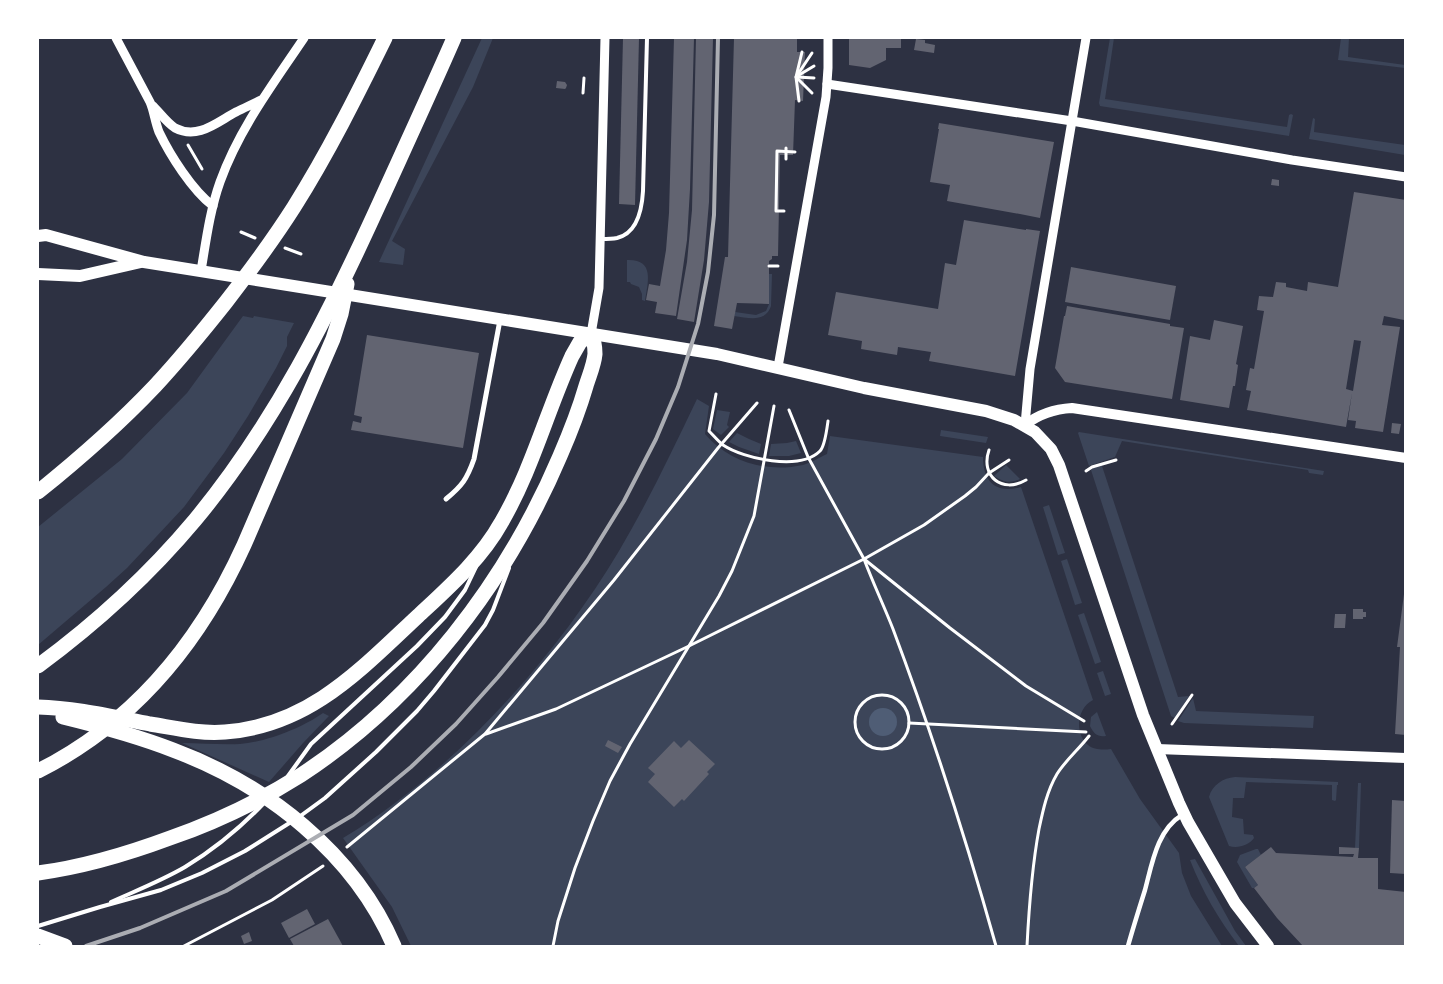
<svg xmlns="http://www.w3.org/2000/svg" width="1443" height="984" font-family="'Sofia Sans Condensed',sans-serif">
  <rect width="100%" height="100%" fill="#2d3142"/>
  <!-- green -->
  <g fill="#3c4559">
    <polygon points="482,38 493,38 473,87 392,241 405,249 403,265 379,262"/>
    <polygon points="1110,38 1114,38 1105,99 1287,127 1289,115 1291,114 1293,115 1289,136 1100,106 1099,103"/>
    <polygon points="1341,38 1349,38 1348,57 1405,65 1405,68 1338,60"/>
    <polygon points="1313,118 1315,119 1314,132 1405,145 1405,155 1309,139"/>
    <path d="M627,260c28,-1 21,22 18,41l-3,-1v-6l-3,-7 -8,-3 -1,-2h-3z"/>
    <path d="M769,274h3l-1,32c-6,17 -22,12 -37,10l1,-4 21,3 10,-4 3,-7z"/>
    <polygon points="243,316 253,318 254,316 294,323 287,337 287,346 276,368 248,416 224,453 184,507 127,568 106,587 38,645 38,527 122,459 187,393"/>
    <path d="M697,399l12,7 -4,28c24,28 61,39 98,31 8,-2 17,-8 24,-11l3,-18 153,21c0,25 13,37 38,30l72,213c-16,8 -19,33 -5,45 6,5 15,5 23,4l29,50 39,54 3,20 9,23 31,50h-811l-19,-39 -49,-69c109,-65 211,-178 276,-287 29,-49 53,-100 78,-152z"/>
    <polygon points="717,410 730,412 727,425 729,427 721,435 713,429"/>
    <polygon points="941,430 988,437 986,443 940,436"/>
    <polygon points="1079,432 1324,471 1323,475 1309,473 1308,470 1122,441 1115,457 1089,466 1078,433"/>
    <polygon points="737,433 749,439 761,444 759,454 739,447 729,442"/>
    <polygon points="796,441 801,453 789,456 769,456 771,444 787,443"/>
    <path d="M1006,465l14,14c-11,5 -16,3 -26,-3z"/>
    <polygon points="1102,466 1178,697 1189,696 1175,718 1171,716 1091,470 1093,468"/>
    <polygon points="1049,505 1065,553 1058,555 1043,507"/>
    <polygon points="1067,559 1082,603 1075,605 1061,561"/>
    <polygon points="1084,613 1101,662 1095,664 1078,615"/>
    <polygon points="1103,671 1111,694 1105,696 1097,673"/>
    <polygon points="1193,698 1196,711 1314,716 1313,728 1184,723 1178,721"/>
    <path d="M1097,712l9,24c-9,1 -12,-2 -16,-10l1,-9z"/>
    <path d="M323,713l6,3 -26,27 -34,39 -87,-39c19,0 39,2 58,1 26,-2 62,-16 83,-31z"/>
    <path d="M1235,777l103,5v3h-1l-1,15 -1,1 -3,-1v-15l-86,-3 -2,16h-11l-1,19 11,2 1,15 9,1 1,3c-5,7 -16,11 -25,8l-20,-49c3,-12 14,-19 26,-20z"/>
    <polygon points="1358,783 1361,783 1359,848 1355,848"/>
    <polygon points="1256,849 1258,849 1261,855 1245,867 1258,885 1254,888 1252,888 1237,862 1240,855"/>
    <path d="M1195,859l40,72 11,15h-7c-20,-26 -37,-55 -49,-86z"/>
  </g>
  <!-- water -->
  <circle fill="#4f5d75" cx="883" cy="722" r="14"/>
  <!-- building -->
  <g fill="#626471" fill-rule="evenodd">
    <polygon points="623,38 639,38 635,205 619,204"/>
    <polygon points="674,38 694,38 690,189 687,240 676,316 655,313 657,302 646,300 649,284 660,286 666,250 669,213"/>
    <polygon points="696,38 713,38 709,202 704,260 694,322 677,319 687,262 692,210"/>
    <polygon points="734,38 797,38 797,52 805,52 803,101 795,100 793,155 780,155 778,256 772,256 772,259 769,261 769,304 737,303 732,329 714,326 725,257 728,257"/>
    <polygon points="849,38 901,38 901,48 886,48 886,60 870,68 849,65"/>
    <polygon points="916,39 925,40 925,43 935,45 934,53 914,50"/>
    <polygon points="557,81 565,82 567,85 566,88 565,89 556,88"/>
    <polygon points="939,123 1054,142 1040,218 1020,214 947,201 950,185 930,182 939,129 938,129"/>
    <polygon points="1272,179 1279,180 1279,186 1271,185"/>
    <path d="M1354,192l52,8v109l-2,11 -20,-4 -2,9 18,2 -17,105 -28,-4 1,-7 -8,-1 4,-27 -6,34 -99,-17 4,-19 -5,-1 4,-22 4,1 10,-58 -7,-1 2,-14 14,1 3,-15 10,1v4l21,4 1,-9 30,5zM1354,340l7,1 -8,50 -7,-2z"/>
    <polygon points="964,220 1026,230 1026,229 1040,231 1015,376 929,361 931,352 898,347 897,355 861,349 862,341 828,335 836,292 938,309 945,263 956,265"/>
    <polygon points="1071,267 1176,286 1170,320 1065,302"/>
    <polygon points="1067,306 1170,324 1170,326 1184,328 1172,399 1065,382 1055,368 1064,316 1065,316"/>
    <polygon points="1214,320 1243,326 1236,364 1238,365 1235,386 1233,386 1229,408 1180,400 1190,336 1210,340"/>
    <polygon points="367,335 479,353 463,448 351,430 353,421 361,423 362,417 354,415"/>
    <polygon points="1392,423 1401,424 1399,434 1391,433"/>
    <polygon points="1404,594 1406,594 1406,735 1395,734 1400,647 1397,647"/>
    <polygon points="1353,609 1363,609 1363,612 1366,612 1366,617 1363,617 1363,619 1353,619"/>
    <polygon points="1335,614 1346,614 1345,628 1334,628"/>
    <polygon points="608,740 622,747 618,753 605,746"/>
    <polygon points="689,740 715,764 707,772 709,774 684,801 682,799 674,807 648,782 655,774 648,768 674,741 681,748"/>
    <polygon points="1392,800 1406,801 1406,874 1390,873"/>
    <polygon points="1271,847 1276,853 1353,857 1354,854 1339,854 1339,847 1359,848 1358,858 1378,858 1378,889 1406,892 1406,946 1303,946 1277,918 1254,888 1258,885 1245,867"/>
    <polygon points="307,909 315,924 289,938 281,923"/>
    <polygon points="328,919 343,946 294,946 290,939"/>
    <polygon points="249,932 252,941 244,944 241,936"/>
  </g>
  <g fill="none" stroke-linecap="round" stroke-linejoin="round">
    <!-- path -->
    <g stroke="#fff" stroke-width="3">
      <polyline points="798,74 812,53"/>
      <polyline points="799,75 814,66"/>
      <polyline points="796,77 812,93"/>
      <polyline points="797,77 814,78"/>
      <polyline points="583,93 584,78"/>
      <polyline points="799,101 796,77 802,52"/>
      <polyline points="188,145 202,169"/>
      <polyline points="786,159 786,148"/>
      <polyline points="784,211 776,211 777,151 795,152"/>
      <polyline points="241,232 255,238"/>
      <polyline points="285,248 301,254"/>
      <polyline points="769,266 778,266"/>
      <path d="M716,394l-7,37c4,4 9,10 14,14 21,14 77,26 97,6 5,-5 7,-23 8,-30"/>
      <polyline points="789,410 808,457 864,559 950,628 1026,686 1084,721"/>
      <path d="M989,450c-9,26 13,44 37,30"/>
      <polyline points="1086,471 1092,467 1116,460"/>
      <path d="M864,559c9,24 20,47 29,70 39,104 73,210 103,317"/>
      <circle cx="882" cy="722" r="27"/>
      <polyline points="909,723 1086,732"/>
      <polyline points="1172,724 1192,695"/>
      <polyline points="486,734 556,709 689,646 864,559 924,525 965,496 976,487 989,473 1009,460"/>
      <polyline points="347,847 485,734 614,580 718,448 757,403"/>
      <polyline points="184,946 272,900 323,866"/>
      <polyline points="553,946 558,921 575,868 593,821 610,781 630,744 719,596 732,571 754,516 774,406"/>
      <path d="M1027,946c2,-39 5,-79 12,-117 4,-19 8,-38 18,-55 8,-13 22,-25 32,-38"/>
    </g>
    <!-- service -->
    <g stroke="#fff" stroke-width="4">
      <path d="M601,239c5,0 11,0 16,-1 21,-5 25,-29 26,-47l4,-153"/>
      <polyline points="288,776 311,744 417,646 445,617 465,590 476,567"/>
      <polyline points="299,817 325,798 376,752 417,711 434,691 485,625 493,610 509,568"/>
      <path d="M111,902c24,-11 50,-21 74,-35 28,-17 55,-39 78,-63"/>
      <polyline points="38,926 100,907 161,890 202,873 245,851 291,822"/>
    </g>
    <!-- pedestrian -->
    <path stroke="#fff" stroke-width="4.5" d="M1128,946c5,-18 11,-37 17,-56 7,-26 12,-60 37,-75"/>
    <!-- minor -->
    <path stroke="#fff" stroke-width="5" d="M446,499c16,-13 21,-20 28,-40l26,-139"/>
    <!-- tertiary -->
    <g stroke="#fff" stroke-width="9">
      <path d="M116,38c11,21 23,43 34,64 4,9 5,20 9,30 11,23 33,58 54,74"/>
      <polyline points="827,84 1072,121 1292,160 1406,177"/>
      <path d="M153,106c7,7 14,17 22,22 23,12 42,-6 61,-16 8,-4 17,-8 25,-12"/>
      <path d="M201,271c5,-30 9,-61 19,-89 19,-53 53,-98 84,-144"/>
      <polyline points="591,334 599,288 605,38"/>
      <polyline points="778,367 826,97 828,68 828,38"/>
      <polyline points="1025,425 1030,369 1086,38"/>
    </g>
    <!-- secondary -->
    <g stroke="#fff" stroke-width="10">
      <path d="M1025,425c14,-11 29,-16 47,-17l334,50"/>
      <polyline points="1157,749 1406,758"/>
    </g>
    <!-- primary -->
    <g stroke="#fff" stroke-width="12">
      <polyline points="38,236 46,235 144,262 717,354 864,388 986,411 1014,420 1035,432 1051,449 1059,465 1143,715 1179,803 1188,822 1235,903 1268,946"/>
      <polyline points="38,274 80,276 141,262"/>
    </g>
    <!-- motorway -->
    <g stroke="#fff" stroke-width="15">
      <path d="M38,492c41,-33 81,-68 117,-106 25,-27 48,-55 71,-84 24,-31 47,-62 68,-95 34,-54 63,-112 91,-169"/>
      <path d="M38,666c57,-42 111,-91 157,-146 79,-95 134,-206 185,-318 25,-55 50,-109 74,-164"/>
      <path d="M38,707c37,1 75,10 112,17 25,4 49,10 75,8 84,-6 135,-62 193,-116 30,-28 63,-57 83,-93 31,-53 46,-112 71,-167l8,-14 11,-8c3,6 4,13 4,20 -1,11 -6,22 -9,32 -7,24 -16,47 -26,70 -54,127 -143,243 -259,319 -41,26 -85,47 -131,63 -43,16 -87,29 -132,35"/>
      <path d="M63,717c37,9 74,19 110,33 94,35 181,103 221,196"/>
      <path d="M38,771c96,-48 162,-129 206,-226l89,-206 8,-25 6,-30"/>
      <polyline points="38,936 65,946"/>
    </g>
    <!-- rail -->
    <polyline stroke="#abadb3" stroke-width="4" points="86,946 140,928 226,891 353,815 411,767 456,724 498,677 543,623 587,561 624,501 656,439 678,387 698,324 708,272 714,215 718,38"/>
  </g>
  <!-- border -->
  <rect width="1443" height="984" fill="none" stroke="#ffffff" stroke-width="78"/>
</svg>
